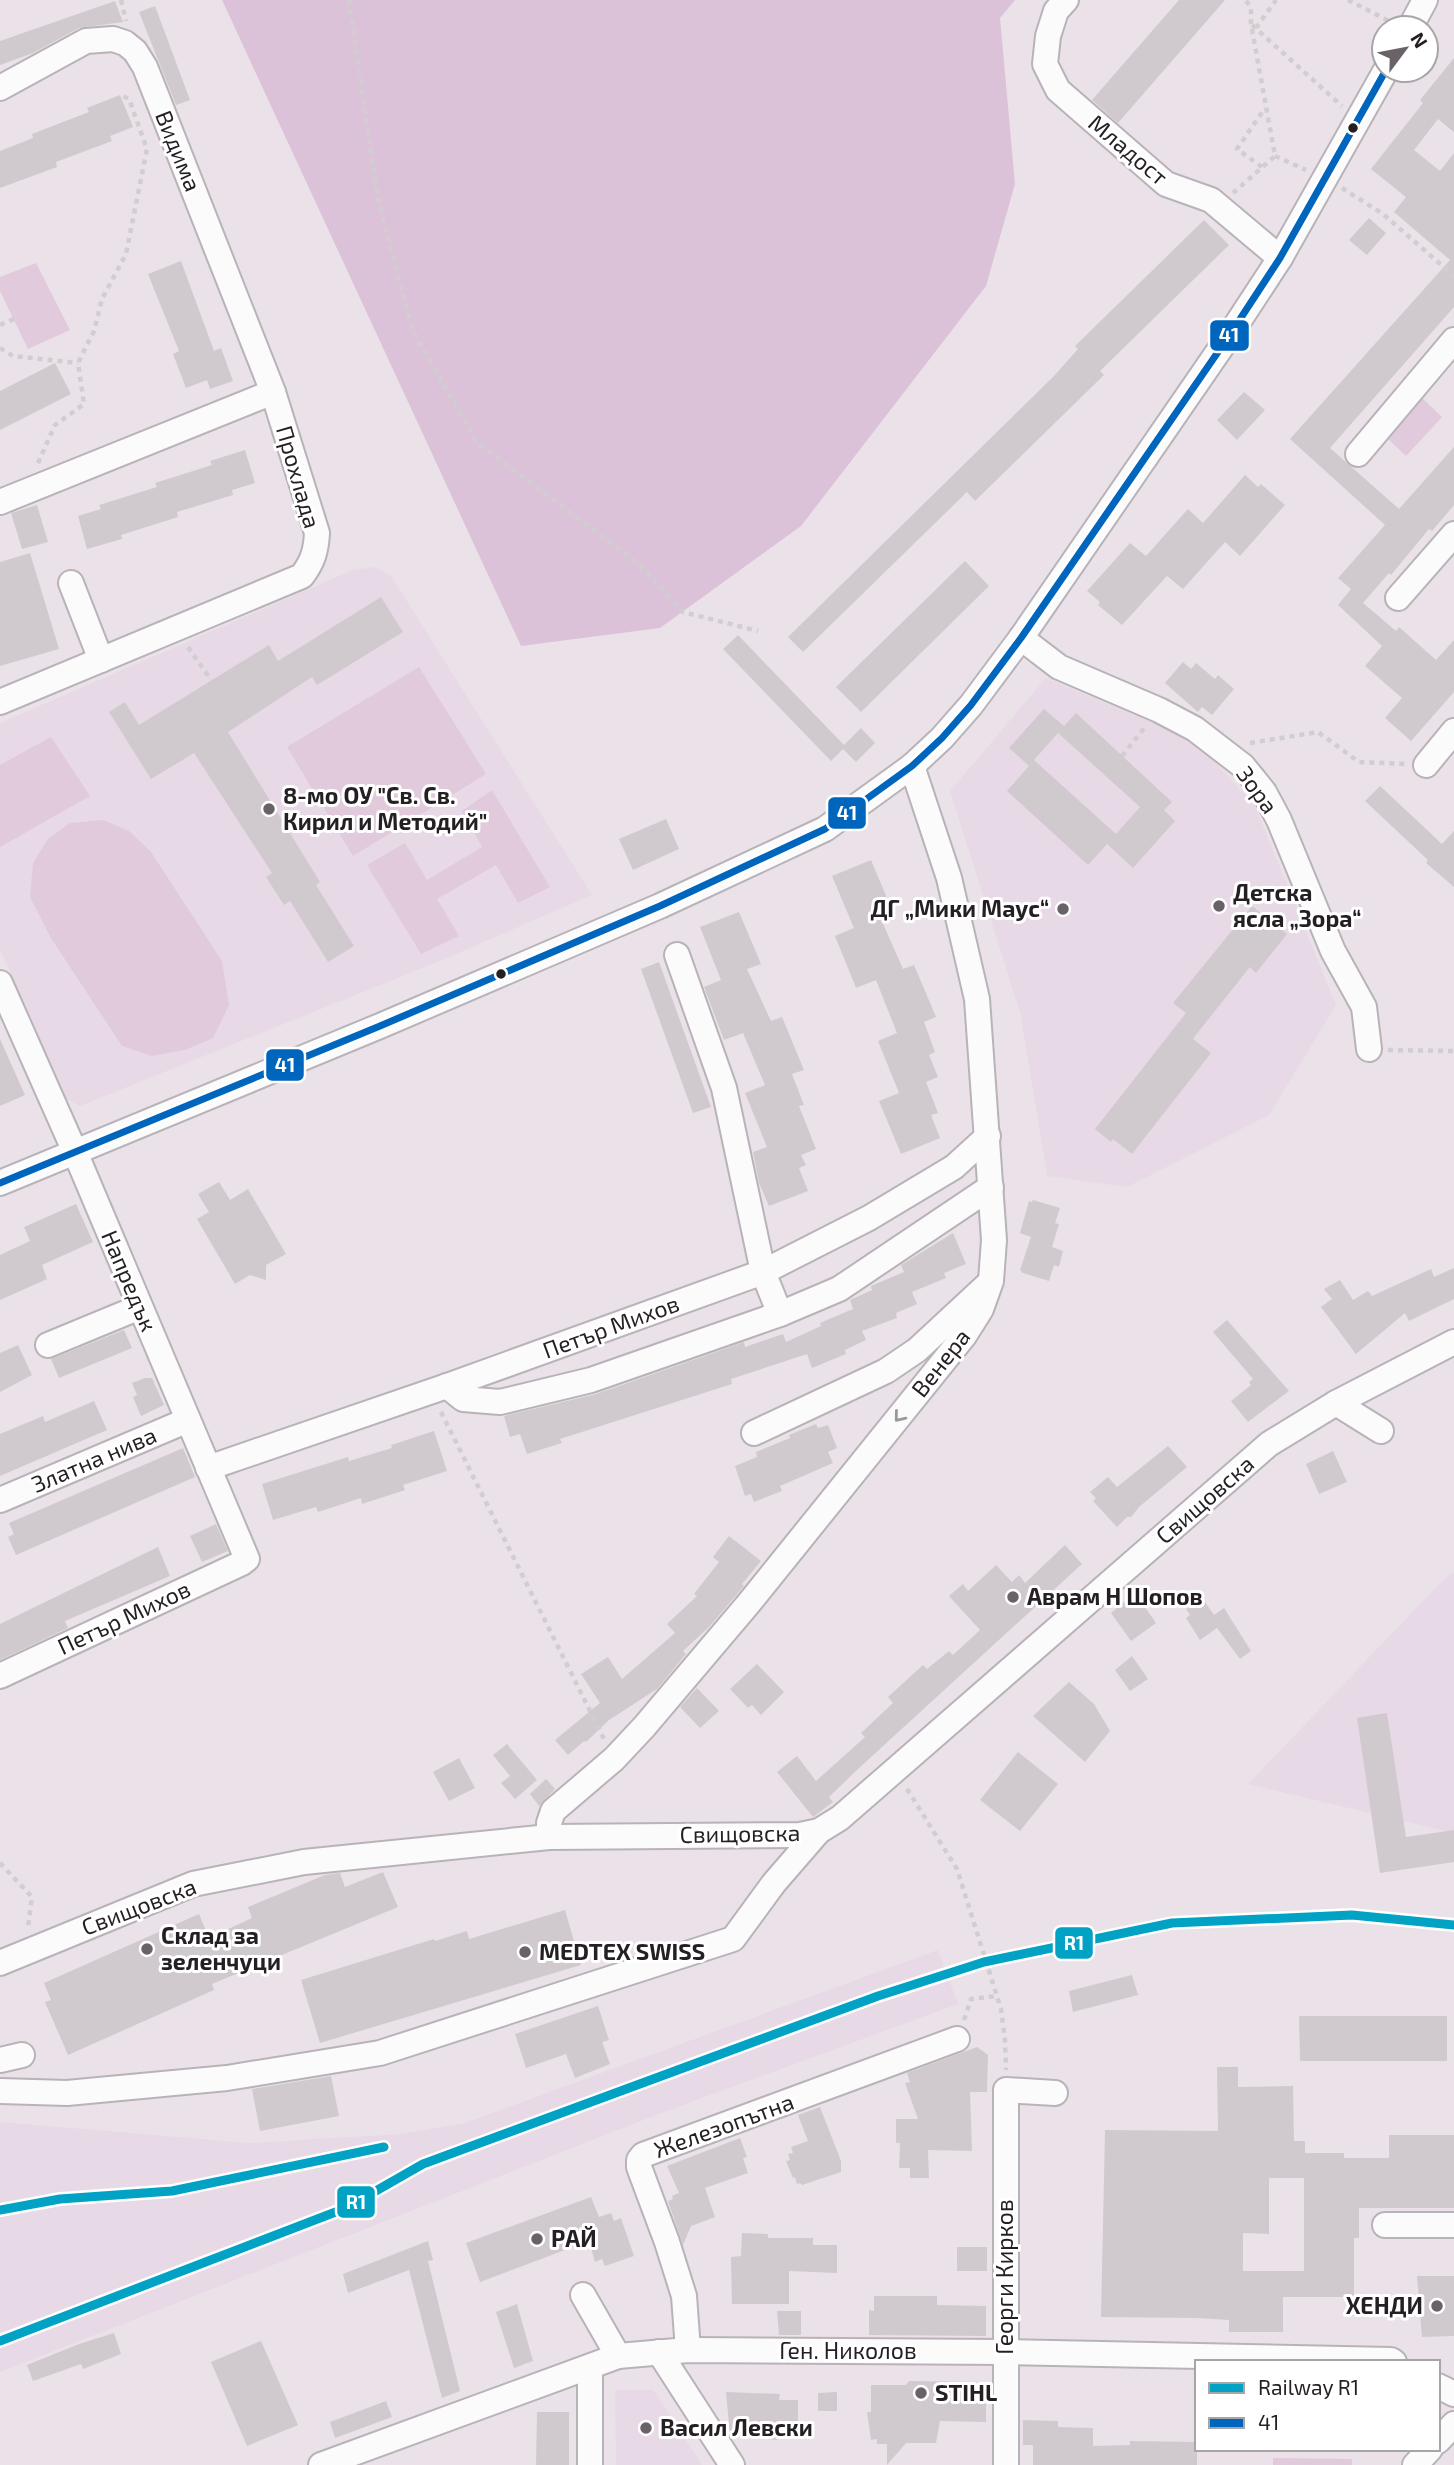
<svg xmlns="http://www.w3.org/2000/svg" width="1454" height="2465" font-family="'Exo 2',sans-serif">
  <rect width="100%" height="100%" fill="#eae2e8"/>
  <!-- built -->
  <g fill="#e8d9e6">
    <polygon points="376,567 391,576 592,895 435,963 80,1106 64,1098 0,949 0,723 353,570"/>
    <polygon points="1046,678 1196,741 1255,806 1336,1005 1269,1115 1127,1187 1047,1176 1020,1012 950,791"/>
    <polygon points="1454,1572 1454,1833 1248,1784 1444,1579"/>
    <polygon points="938,1950 958,2004 669,2110 0,2372 0,2122 249,2143 403,2134 465,2123"/>
    <polygon points="615,2390 653,2390 702,2465 616,2465"/>
  </g>
  <!-- green -->
  <g fill="#e0cadc">
    <polygon points="36,263 70,330 28,349 0,291 0,277"/>
    <polygon points="1420,396 1442,417 1406,456 1383,434"/>
    <polygon points="419,667 486,774 353,856 287,747"/>
    <polygon points="51,737 90,796 0,847 0,765"/>
    <polygon points="492,790 550,887 518,903 496,865 437,899 459,936 421,954 367,865 405,843 427,880 482,847 462,811"/>
    <polygon points="103,820 129,831 151,852 222,961 229,1005 213,1038 185,1050 151,1056 122,1046 51,938 30,897 33,863 48,839 70,823"/>
    <polygon points="1273,2458 1352,2459 1352,2465 1273,2465"/>
  </g>
  <!-- forest -->
  <polygon fill="#dcc2d8" points="222,0 1015,0 1000,18 1015,184 986,286 801,526 660,628 521,646"/>
  <!-- building -->
  <g fill="#d0cacf" fill-rule="evenodd">
    <polygon points="1179,0 1225,0 1118,123 1092,100"/>
    <polygon points="115,1 123,22 79,28 33,53 0,65 0,41"/>
    <polygon points="155,6 190,100 176,105 139,12"/>
    <polygon points="1454,58 1454,132 1438,119 1414,150 1440,171 1454,153 1454,307 1330,448 1399,509 1454,447 1454,505 1432,531 1429,529 1391,575 1389,573 1363,603 1396,631 1399,627 1436,660 1454,640 1454,692 1411,741 1385,718 1402,698 1365,666 1382,646 1338,605 1351,589 1338,578 1385,525 1290,439 1450,260 1394,212 1406,197 1371,169 1423,103 1420,100"/>
    <polygon points="120,95 133,127 110,136 112,141 56,162 57,167 0,188 0,151 33,138 32,134 89,112 87,108"/>
    <polygon points="1369,218 1386,233 1367,255 1349,240"/>
    <polygon points="1204,220 1229,245 1100,371 1104,375 975,501 967,492 803,652 788,637 1054,376 1078,349 1075,346"/>
    <polygon points="181,261 214,351 221,348 233,381 210,389 207,380 186,388 173,354 179,351 148,274"/>
    <polygon points="55,363 71,394 0,430 0,391"/>
    <polygon points="1244,392 1265,410 1237,440 1217,420"/>
    <polygon points="245,450 255,483 232,490 233,495 177,512 178,517 121,535 122,539 87,549 78,516 101,509 99,505 157,487 155,483 212,465 210,461"/>
    <polygon points="1245,475 1258,487 1261,484 1285,505 1240,556 1225,542 1183,589 1167,576 1122,625 1098,605 1100,602 1087,591 1130,543 1146,556 1188,509 1203,523"/>
    <polygon points="37,505 48,542 22,549 11,513"/>
    <polygon points="30,553 59,649 0,666 0,562"/>
    <polygon points="965,561 989,586 861,712 836,687"/>
    <polygon points="381,597 403,632 317,685 312,677 228,732 320,882 316,885 354,946 328,962 290,901 284,905 266,877 272,873 194,753 151,779 109,712 125,702 139,725 269,645 278,661"/>
    <polygon points="738,635 844,745 861,728 875,743 856,762 843,749 831,761 723,649"/>
    <polygon points="1183,662 1191,669 1196,663 1215,679 1218,675 1234,689 1212,715 1202,707 1198,712 1165,683"/>
    <path d="M1044,709l20,17 12,-13 96,89 -8,8 11,11 -42,47 -26,-24 3,-3 -22,24 -81,-74 22,-25 -20,-18zM1058,733l82,74 -24,27 -82,-74z"/>
    <polygon points="1380,786 1442,844 1454,831 1454,887 1426,863 1428,860 1365,801"/>
    <polygon points="666,819 679,849 633,870 619,839"/>
    <polygon points="871,860 893,912 880,917 903,969 914,965 936,1017 924,1022 935,1052 929,1055 938,1077 926,1082 938,1113 931,1115 940,1138 901,1154 879,1101 899,1093 878,1041 897,1033 876,980 856,988 835,936 854,928 832,876"/>
    <polygon points="1252,906 1287,934 1256,973 1250,967 1195,1036 1193,1039 1211,1053 1132,1154 1113,1139 1111,1142 1095,1129 1186,1013 1173,1003"/>
    <polygon points="739,912 761,964 747,969 771,1021 782,1017 804,1070 792,1074 804,1105 799,1106 816,1149 801,1155 806,1165 799,1168 808,1191 769,1206 759,1183 753,1152 767,1147 745,1093 765,1085 743,1033 724,1040 704,987 721,980 700,927"/>
    <polygon points="659,962 711,1107 693,1113 641,969"/>
    <polygon points="0,1039 25,1095 0,1106"/>
    <polygon points="219,1182 230,1200 248,1189 286,1254 266,1265 266,1280 250,1275 235,1284 197,1219 209,1212 198,1194"/>
    <polygon points="1033,1200 1060,1208 1055,1223 1059,1224 1052,1247 1063,1251 1059,1267 1054,1265 1049,1281 1023,1273 1020,1270 1031,1237 1020,1233 1029,1201 1032,1202"/>
    <polygon points="76,1204 93,1242 42,1265 47,1279 0,1300 0,1255 30,1241 24,1227"/>
    <polygon points="953,1233 966,1264 944,1273 946,1278 912,1292 917,1304 896,1313 897,1318 862,1331 866,1340 845,1350 846,1354 812,1368 807,1354 731,1379 732,1384 560,1439 562,1443 527,1454 520,1434 510,1437 504,1416 596,1394 744,1342 745,1347 783,1334 786,1342 821,1326 820,1323 853,1309 850,1300 872,1290 871,1286 904,1272 901,1265"/>
    <polygon points="1454,1268 1454,1299 1409,1321 1405,1313 1356,1354 1321,1307 1332,1299 1324,1289 1340,1280 1353,1300 1368,1291 1372,1296 1431,1269 1434,1277"/>
    <polygon points="1227,1320 1289,1391 1248,1422 1231,1401 1251,1385 1249,1382 1253,1379 1213,1332"/>
    <polygon points="124,1330 132,1348 59,1378 51,1359"/>
    <polygon points="18,1345 32,1375 0,1392 0,1353"/>
    <polygon points="145,1378 152,1378 164,1405 141,1416 133,1397 137,1395 132,1383"/>
    <polygon points="94,1401 107,1430 0,1476 0,1434 43,1416 45,1422"/>
    <polygon points="816,1424 818,1428 828,1425 837,1448 828,1452 833,1463 780,1486 782,1491 754,1502 751,1494 745,1496 735,1466 757,1457 756,1452 790,1438 789,1435"/>
    <polygon points="434,1431 447,1471 403,1485 405,1490 362,1504 361,1498 318,1512 316,1507 273,1520 262,1484 348,1457 349,1461 392,1448 391,1445"/>
    <polygon points="1168,1446 1187,1467 1139,1507 1131,1517 1127,1517 1117,1527 1093,1501 1096,1498 1090,1492 1108,1477 1117,1487"/>
    <polygon points="183,1448 195,1477 16,1555 8,1537 14,1534 9,1523"/>
    <polygon points="1333,1451 1347,1482 1319,1494 1306,1464"/>
    <polygon points="216,1524 228,1551 202,1562 190,1536"/>
    <polygon points="729,1536 761,1561 742,1584 744,1586 709,1627 683,1651 686,1654 657,1689 609,1720 586,1742 584,1741 568,1755 555,1740 600,1703 581,1674 608,1657 622,1679 675,1633 667,1624 697,1596 694,1594 719,1562 713,1557"/>
    <polygon points="1065,1545 1082,1564 858,1769 829,1797 833,1802 813,1817 777,1772 797,1756 816,1781 865,1737 861,1733 893,1703 888,1697 923,1665 927,1669 949,1651 953,1655 980,1630 949,1596 963,1584 968,1591 996,1565 1012,1582 1019,1575 1025,1583"/>
    <polygon points="158,1547 170,1576 65,1621 68,1628 0,1660 0,1624"/>
    <polygon points="1135,1593 1156,1623 1131,1641 1111,1613"/>
    <polygon points="1203,1599 1214,1615 1224,1608 1251,1651 1240,1659 1217,1628 1200,1640 1186,1618 1190,1615 1186,1609"/>
    <polygon points="1132,1656 1148,1679 1130,1691 1115,1670"/>
    <polygon points="757,1664 784,1692 761,1715 752,1705 748,1708 730,1689"/>
    <polygon points="1069,1682 1094,1704 1110,1731 1085,1762 1033,1716"/>
    <polygon points="697,1688 719,1711 700,1728 680,1707"/>
    <polygon points="1387,1713 1406,1837 1454,1830 1454,1862 1380,1873 1357,1718"/>
    <polygon points="507,1744 537,1780 515,1799 501,1783 510,1776 493,1755"/>
    <polygon points="1018,1752 1058,1784 1020,1831 980,1800"/>
    <polygon points="459,1758 475,1788 449,1801 433,1772"/>
    <polygon points="546,1779 555,1789 539,1806 530,1794"/>
    <polygon points="383,1872 398,1907 212,1984 214,1990 68,2055 45,2002 51,2000 44,1983 199,1914 209,1938 252,1918 248,1907 325,1875 340,1873 345,1887"/>
    <polygon points="565,1910 581,1965 320,2043 301,1980 434,1939 435,1941 467,1931 469,1939"/>
    <polygon points="1132,1975 1138,1995 1073,2012 1069,1991"/>
    <polygon points="598,2006 609,2040 602,2042 610,2064 575,2078 566,2054 526,2068 515,2034"/>
    <polygon points="1299,2016 1447,2016 1447,2061 1300,2061"/>
    <polygon points="977,2047 988,2055 987,2092 970,2092 972,2151 928,2150 929,2178 910,2178 910,2168 899,2168 900,2143 896,2143 896,2119 918,2119 905,2083 910,2082 907,2073"/>
    <path d="M1217,2067h21v20l55,-1 1,55h11v12h39v5h45v-23h65v73h-95v30h-5v59h-71v35h-54v-12l-33,-2 -95,-1 4,-187 113,1zM1269,2178h35v93h-61v-38l26,1z"/>
    <polygon points="331,2076 339,2116 260,2131 252,2089"/>
    <polygon points="820,2107 841,2161 841,2172 802,2185 800,2183 797,2184 795,2177 793,2178 786,2161 790,2160 788,2154 793,2153 791,2147 808,2141 798,2115"/>
    <polygon points="740,2138 747,2157 743,2158 748,2173 705,2188 715,2217 691,2226 683,2245 668,2201 673,2199 672,2196 679,2193 667,2166"/>
    <polygon points="591,2197 599,2217 611,2213 614,2221 621,2218 634,2256 605,2266 602,2259 595,2262 589,2241 480,2282 466,2243"/>
    <polygon points="742,2233 768,2234 768,2238 813,2238 813,2245 837,2245 837,2273 789,2271 789,2304 732,2304 731,2257 741,2256"/>
    <polygon points="428,2241 433,2260 428,2261 460,2391 442,2398 409,2270 348,2293 343,2274"/>
    <rect x="957" y="2247" width="30" height="24"/>
    <polygon points="1417,2276 1454,2276 1454,2336 1422,2337"/>
    <polygon points="874,2296 937,2296 937,2305 986,2306 986,2336 869,2335 869,2310 874,2311"/>
    <polygon points="517,2304 533,2361 514,2368 496,2312"/>
    <polygon points="777,2311 801,2311 801,2335 779,2335"/>
    <polygon points="114,2333 121,2354 83,2369 81,2364 33,2381 27,2365 79,2344"/>
    <polygon points="261,2341 298,2425 247,2446 211,2362"/>
    <polygon points="909,2381 986,2382 986,2422 940,2421 936,2443 906,2443 887,2465 887,2444 877,2444 877,2439 871,2440 867,2412 871,2412 871,2385 906,2385"/>
    <polygon points="726,2392 780,2394 779,2400 798,2400 798,2438 777,2438 777,2440 730,2435"/>
    <polygon points="837,2392 837,2411 818,2411 818,2393"/>
    <polygon points="386,2401 392,2417 335,2438 330,2422"/>
    <polygon points="537,2412 569,2412 569,2465 536,2465"/>
    <polygon points="1023,2420 1058,2421 1058,2427 1093,2428 1093,2446 1130,2445 1130,2441 1197,2442 1197,2465 1033,2465 1033,2445 1023,2445"/>
  </g>
  <g fill="none" stroke-linecap="round" stroke-linejoin="round">
    <!-- minor casing -->
    <g stroke="#b8b3b8" stroke-width="28">
      <g id="minor">
        <polyline points="1066,0 1056,11 1048,36 1045,64 1058,90 1166,184 1211,200 1280,258"/>
        <polyline points="1410,28 1425,0"/>
        <path d="M0,88l86,-47 27,-2 12,4 10,8 10,16 128,325 44,141c-1,18 -4,28 -15,43l-302,126"/>
        <polyline points="1358,454 1454,340"/>
        <polyline points="0,502 273,392"/>
        <polyline points="71,583 101,660"/>
        <polyline points="1398,598 1454,534"/>
        <polyline points="1021,638 1059,667 1159,710 1195,729 1243,766 1264,792 1279,820 1333,951 1364,1007 1369,1049"/>
        <polyline points="1426,765 1454,731"/>
        <polyline points="677,955 724,1088 763,1272 780,1314"/>
        <polyline points="0,983 75,1152 247,1559 242,1563 0,1676"/>
        <polyline points="0,1183 380,1026 660,906 825,829 912,766 942,738 971,705 1021,638 1229,336 1280,258 1386,70"/>
        <polyline points="48,1345 140,1307"/>
        <polyline points="447,1386 463,1399 500,1402 591,1380 780,1314 839,1289 991,1187"/>
        <polyline points="1336,1403 1381,1431"/>
        <polyline points="754,1433 886,1371 917,1350 986,1286"/>
        <polyline points="208,1468 447,1386 763,1272 869,1218 954,1167 988,1136"/>
        <polyline points="0,1500 188,1420"/>
        <polyline points="549,1837 549,1823 553,1811 614,1759 644,1727 749,1603 964,1336 981,1309 991,1281 994,1240 977,999 949,878 912,766"/>
        <polyline points="0,1963 193,1884 304,1862 549,1837 800,1835 819,1831 840,1818 1269,1444 1336,1403 1454,1342"/>
        <polyline points="0,2060 22,2055"/>
        <polyline points="0,2091 67,2093 227,2078 380,2053 733,1939 774,1883 819,1831"/>
        <polyline points="1385,2225 1454,2225"/>
        <polyline points="583,2295 618,2356"/>
        <polyline points="688,2350 684,2296 667,2242 639,2167 639,2160 643,2155 957,2039"/>
        <polyline points="659,2352 732,2465"/>
        <polyline points="590,2367 590,2465"/>
        <polyline points="1438,2386 1454,2394"/>
        <polyline points="1438,2441 1454,2424"/>
        <polyline points="321,2465 618,2356 688,2350 1005,2352 1391,2360 1394,2362"/>
        <polyline points="1006,2465 1006,2090 1055,2093"/>
        <polyline points="1415,2465 1430,2449"/>
      </g>
    </g>
    <!-- path -->
    <g stroke="#d0ced0" stroke-width="4.5" stroke-dasharray="5 5" stroke-linecap="butt">
      <polyline points="121,0 126,21"/>
      <polyline points="349,0 377,194 412,329 477,443 642,567 683,612 758,631"/>
      <polyline points="1348,0 1391,22"/>
      <polyline points="1252,25 1342,106"/>
      <polyline points="1256,28 1276,0"/>
      <polyline points="1275,156 1306,170"/>
      <polyline points="1262,167 1237,149 1265,108"/>
      <polyline points="1342,188 1383,214 1454,276"/>
      <polyline points="1233,193 1275,156 1251,24 1251,7 1245,0"/>
      <polyline points="0,325 14,319"/>
      <polyline points="0,348 13,356 78,363"/>
      <polyline points="38,463 55,425 84,404 78,363 94,331 102,299 126,254 147,149 129,99 120,95"/>
      <polyline points="188,647 211,680"/>
      <polyline points="1250,743 1318,732 1359,762 1406,764"/>
      <polyline points="1122,756 1145,727"/>
      <polyline points="1388,1050 1454,1051"/>
      <polyline points="441,1412 604,1739"/>
      <polyline points="907,1789 957,1869 1001,2009 1005,2041 1006,2070"/>
      <polyline points="0,1863 32,1897 28,1927"/>
      <polyline points="964,2020 971,1999 997,1996"/>
    </g>
    <!-- minor -->
    <use href="#minor" stroke="#fcfbfc" stroke-width="24"/>
    <!-- bus-1 casing -->
    <g stroke="#fff" stroke-width="12">
      <polyline id="bus-1" points="0,1183 380,1026 660,906 825,829 912,766 942,738 971,705 1021,638 1229,336 1280,258 1386,70"/>
    </g>
    <!-- bus-1 -->
    <use href="#bus-1" stroke="#0065bd" stroke-width="7"/>
    <!-- rail-1 casing -->
    <g stroke="#fff" stroke-width="14">
      <g id="rail-1">
        <polyline points="0,2210 60,2199 172,2191 384,2147"/>
        <polyline points="0,2341 346,2208 423,2164 878,1996 984,1962 1172,1923 1352,1915 1454,1925"/>
      </g>
    </g>
    <!-- rail-1 -->
    <use href="#rail-1" stroke="#02a2c5" stroke-width="9"/>
  </g>
  <!-- one-way arrows -->
  <defs><path id="oneway-chevron" d="M-2-3.5L2.5 0L-2 3.5" fill="none" stroke-width="1.6" stroke-linecap="round" stroke-linejoin="round" transform="scale(1.75)"/></defs>
  <use stroke="#9b989a" href="#oneway-chevron" transform="translate(899 1417) rotate(129)"/>
  <!-- markers -->
  <g fill="#241f23" stroke="#fff" stroke-width="2.5">
    <circle cx="1353" cy="128" r="6"/>
    <circle cx="501" cy="974" r="6"/>
  </g>
  <g fill="#696368" stroke="#fff" stroke-width="2.5">
    <circle cx="269" cy="809" r="7"/>
    <circle cx="1219" cy="906" r="7"/>
    <circle cx="1063" cy="909" r="7"/>
    <circle cx="1013" cy="1597" r="7"/>
    <circle cx="147" cy="1949" r="7"/>
    <circle cx="525" cy="1952" r="7"/>
    <circle cx="537" cy="2239" r="7"/>
    <circle cx="1437" cy="2306" r="7"/>
    <circle cx="921" cy="2393" r="7"/>
    <circle cx="646" cy="2428" r="7"/>
  </g>
  <g text-anchor="middle" stroke-width="6" stroke-linejoin="round" paint-order="stroke">
    <!-- street labels -->
    <g font-size="23" fill="#241f23" stroke="#fff">
      <text transform="translate(1128 150) rotate(40)" y="8">Младост</text>
      <text transform="translate(178 151) rotate(68)" y="8">Видима</text>
      <text transform="translate(298 477) rotate(74)" y="8">Прохлада</text>
      <text transform="translate(1257 790) rotate(54)" y="8">Зора</text>
      <text transform="translate(129 1281) rotate(67)" y="8">Напредък</text>
      <text transform="translate(611 1327) rotate(-20)" y="8">Петър Михов</text>
      <text transform="translate(941 1363) rotate(-52)" y="8">Венера</text>
      <text transform="translate(94 1460) rotate(-23)" y="8">Златна нива</text>
      <text transform="translate(1205 1500) rotate(-41)" y="8">Свищовска</text>
      <text transform="translate(124 1618) rotate(-25)" y="8">Петър Михов</text>
      <text transform="translate(740 1834) rotate(-1)" y="8">Свищовска</text>
      <text transform="translate(139 1907) rotate(-21)" y="8">Свищовска</text>
      <text transform="translate(724 2126) rotate(-20)" y="8">Железопътна</text>
      <text transform="translate(1005 2277) rotate(-90)" y="8">Георги Кирков</text>
      <text x="848" y="2359">Ген. Николов</text>
    </g>
    <!-- poi labels -->
    <g font-size="23" font-weight="bold" fill="#241f23" stroke="#fff" text-anchor="start">
      <text x="283" y="804">8-мо ОУ "Св. Св.<tspan x="283" dy="26">Кирил и Методий"</tspan></text>
      <text x="1233" y="901">Детска<tspan x="1233" dy="26">ясла „Зора“</tspan></text>
      <text x="1049" y="917" text-anchor="end">ДГ „Мики Маус“</text>
      <text x="1027" y="1605">Аврам Н Шопов</text>
      <text x="161" y="1944">Склад за<tspan x="161" dy="26">зеленчуци</tspan></text>
      <text x="539" y="1960">MEDTEX SWISS</text>
      <text x="551" y="2247">РАЙ</text>
      <text x="1423" y="2314" text-anchor="end">ХЕНДИ</text>
      <text x="935" y="2401">STIHL</text>
      <text x="660" y="2436">Васил Левски</text>
    </g>
  </g>
  <g stroke="#fff" stroke-width="2.5">
    <rect x="1209" y="319" width="41" height="33" rx="7" fill="#0065bd"/>
    <rect x="827" y="796" width="40" height="34" rx="7" fill="#0065bd"/>
    <rect x="265" y="1048" width="40" height="34" rx="7" fill="#0065bd"/>
    <rect x="1054" y="1926" width="40" height="34" rx="7" fill="#02a2c5"/>
    <rect x="336" y="2185" width="40" height="34" rx="7" fill="#02a2c5"/>
  </g>
  <g font-size="19" text-anchor="middle" font-weight="bold" fill="#fff">
    <text x="1229" y="342">41</text>
    <text x="847" y="820">41</text>
    <text x="285" y="1072">41</text>
    <text x="1074" y="1950">R1</text>
    <text x="356" y="2209">R1</text>
  </g>
  <!-- legend -->
  <rect x="1195" y="2360" width="245" height="91" fill="#ffffff" stroke="#a7a5a7" stroke-width="2"/>
  <rect x="1209" y="2383" width="35" height="10" fill="#02a2c5" stroke="#a7a5a7" stroke-width="2"/>
  <text x="1258" y="2395" font-size="21" fill="#241f23">Railway R1</text>
  <rect x="1209" y="2418" width="35" height="10" fill="#0065bd" stroke="#a7a5a7" stroke-width="2"/>
  <text x="1258" y="2430" font-size="21" fill="#241f23">41</text>
  <!-- north arrow -->
  <g transform="translate(1405 49) rotate(58)"><circle r="33" fill="#ffffff" stroke="#a7a5a7" stroke-width="2"/>
  <path d="M0-5L12 26L0 18L-12 26Z" fill="#696368"/>
  <text y="-10" font-size="19" font-weight="bold" text-anchor="middle" fill="#241f23">N</text>
  </g>
</svg>
